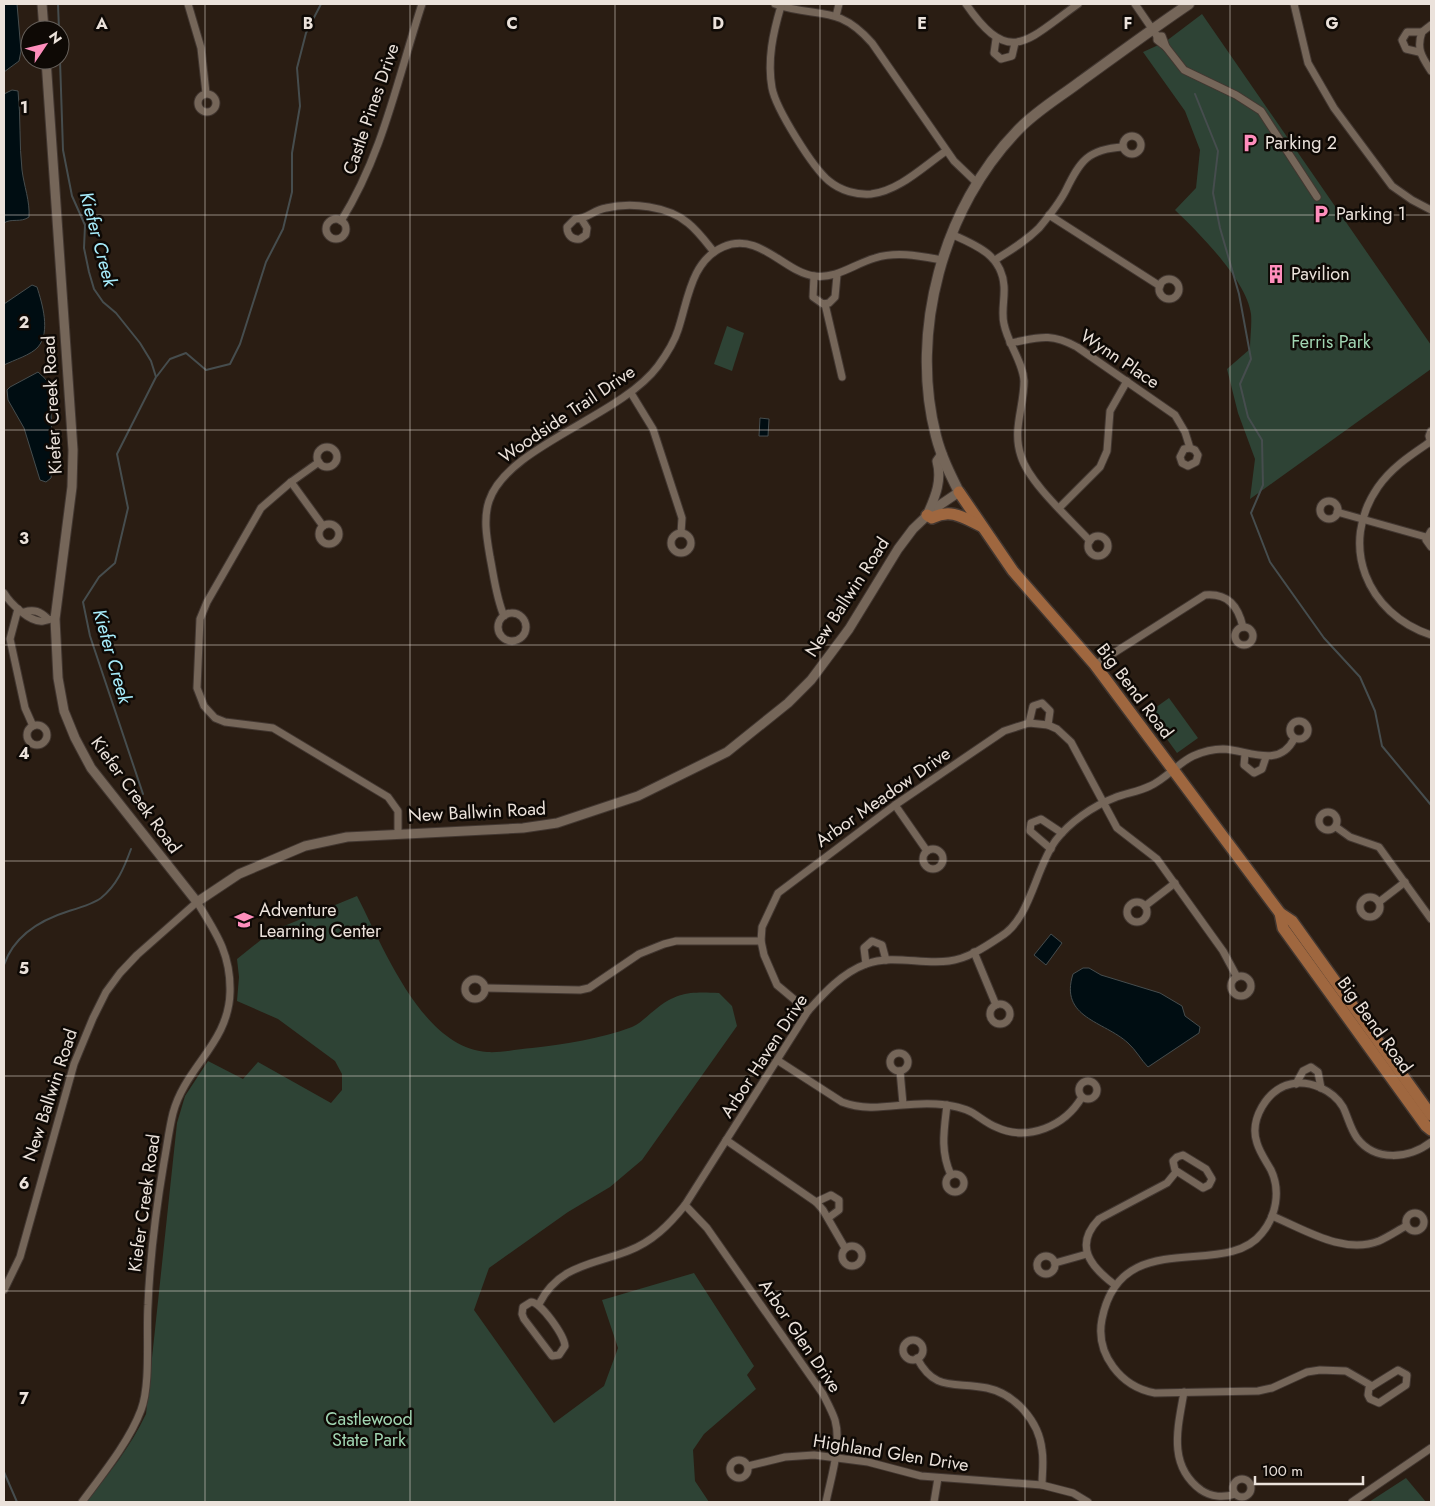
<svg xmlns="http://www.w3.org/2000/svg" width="1435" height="1506" font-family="Jost,sans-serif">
  <rect width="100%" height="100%" fill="#2a1d13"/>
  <!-- green -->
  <g fill="#2e4335">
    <path d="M1202,14l229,331v24l-181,130 5,-40 -17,-46 -11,-44 23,-20c0,-11 2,-24 1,-35 -4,-33 -52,-81 -76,-104l21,-22 4,-38 -15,-39 -42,-59 22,-10z"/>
    <polygon points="727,326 744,333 732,371 714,364"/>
    <polygon points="1169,698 1198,738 1177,753 1148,713"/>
    <path d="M357,896c26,50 65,152 130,156 14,1 31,-3 45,-4 34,-4 68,-9 100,-21 8,-3 16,-12 24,-18 22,-18 37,-17 63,-16l13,13 5,20 -95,134 -32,27 -42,25 -79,56 -15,42 80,113 50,-37 14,-38 -16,-48 92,-27 60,93 -7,9 9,14 -52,45 -11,16 2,31 14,21h-623c22,-27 45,-56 60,-88l31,-291 8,-27 23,-35 35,18 15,-17 73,41 11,-13v-16l-7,-13 -57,-42 -41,-18 2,-24 -2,-18 35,-28z"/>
    <polygon points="1406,1478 1426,1502 1369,1502"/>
  </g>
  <!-- water -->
  <g fill="#000d12" stroke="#464d4e">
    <polygon points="4,4 17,4 21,51 19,61 4,72"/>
    <path d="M12,90l6,1c3,27 1,53 4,79 2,16 8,31 7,47 -8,6 -18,1 -25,6v-129z"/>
    <path d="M32,285l5,2c5,16 14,45 1,60 -7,8 -24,13 -34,18v-61z"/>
    <path d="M38,372c3,3 7,6 9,9 5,10 6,84 4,97l-5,4 -6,-2 -16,-52 -16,-28 -1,-10 3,-3z"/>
    <polygon points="760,418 769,419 768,436 759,436"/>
    <polygon points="1051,934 1062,943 1046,965 1034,955"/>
    <path d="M1083,968h6l12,7 59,18 22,13 3,10 15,11 -1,6 -51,34c-7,-7 -12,-17 -20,-24 -24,-22 -69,-25 -55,-69z"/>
  </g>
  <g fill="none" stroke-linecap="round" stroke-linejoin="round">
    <!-- stream -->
    <g stroke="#464d4e" stroke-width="2">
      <polyline points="58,4 59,30"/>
      <polyline points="60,60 63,150 72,196 85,225 84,248 89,272 94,289 103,302 116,313 140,343 151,361 156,377 117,454 128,508 115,563 99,577 83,602 90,636 143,794"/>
      <polyline points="1195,94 1218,151 1213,193 1220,228 1239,294 1251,359 1240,384 1248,417 1262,440 1263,485 1251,513 1270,562 1324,638 1360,677 1375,711 1382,746 1431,805"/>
      <polyline points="157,376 170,359 186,353 206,370 230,364 240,344 266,262 283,229 292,192 292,153 300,106 297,68 306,33 321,4"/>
      <path d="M4,965c10,-30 36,-45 65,-54 10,-3 24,-7 32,-13 16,-13 23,-30 30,-49"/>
      <polyline points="4,1472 17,1502"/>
    </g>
    <!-- minor casing -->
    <g stroke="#423731" stroke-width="9">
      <g id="minor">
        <polyline points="188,4 201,48 206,93"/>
        <path d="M775,4c42,15 62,-1 97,39l82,118 23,22"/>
        <path d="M966,4c44,64 61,36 112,0"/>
        <polyline points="1135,4 1157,36 1157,40 1166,47"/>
        <polyline points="1294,4 1308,63 1334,108 1392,186 1412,200 1431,210"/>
        <path d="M781,6c-8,27 -14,54 -9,82 4,21 41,80 57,93 12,10 28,14 42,13 28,-3 53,-28 75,-43"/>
        <polyline points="836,16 839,4"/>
        <path d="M1431,25l-9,7c-6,17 0,25 9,39"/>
        <polyline points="1157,36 1162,36 1166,47 1184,70 1236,95 1261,111 1317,197"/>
        <polyline points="996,39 994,53 1001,59 1012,56 1015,43"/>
        <polyline points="1419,52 1406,49 1402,40 1407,32 1422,32"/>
        <circle cx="207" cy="103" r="9"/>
        <circle cx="1132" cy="145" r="9"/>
        <polyline points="1049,215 1160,286"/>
        <circle cx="336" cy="229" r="10"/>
        <path d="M582,220l5,8 -1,7 -6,4c-8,1 -13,-4 -13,-12l8,-8c13,0 18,-9 31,-11 25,-6 62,-2 82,15 10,8 18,19 26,29"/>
        <path d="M341,221c42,-67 57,-144 81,-217"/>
        <path d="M951,234c25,11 51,21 53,52 1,13 -3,26 0,38 4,20 19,38 20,57 0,26 -12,49 -3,75 8,27 49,63 69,85"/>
        <path d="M995,260c16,-10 31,-19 44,-32 10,-12 20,-24 27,-38 14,-29 22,-41 57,-43"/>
        <polyline points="814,276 813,297 823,304 829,303 835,297 837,275"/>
        <circle cx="1169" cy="289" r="10"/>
        <polyline points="825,304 842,377"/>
        <path d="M1010,343c28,-5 39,-11 67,4l98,68 10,17 5,16 5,2 3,5 -2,7 -8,4 -6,-3 -2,-6 4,-8 6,-1"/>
        <polyline points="631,393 653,429 682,518 681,533"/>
        <polyline points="1431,431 1429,436 1431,443"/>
        <path d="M1430,442c-19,13 -38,25 -52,45 -40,58 -11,127 53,148"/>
        <circle cx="327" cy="457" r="10"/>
        <polyline points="319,462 291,482 261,508 207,602 200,619 197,688 204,706 215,718 225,722 273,728 388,797 398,811 398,833"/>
        <polyline points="291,482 323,526"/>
        <circle cx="1329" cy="510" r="9"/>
        <polyline points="1060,507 1100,467 1107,451 1110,411 1127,381"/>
        <polyline points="1337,512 1426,537"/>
        <circle cx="329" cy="534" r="10"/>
        <polyline points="1431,531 1426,540 1431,547"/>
        <circle cx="681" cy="543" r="10"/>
        <circle cx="1098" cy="546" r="10"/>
        <path d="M4,593c6,10 26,30 39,28 4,-1 7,-2 12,-2"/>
        <polyline points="18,609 10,639 25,708 33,726"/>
        <path d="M24,612c10,-3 16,-1 24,7"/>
        <circle cx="512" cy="627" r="14"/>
        <path d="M504,616c-8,-19 -10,-39 -14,-59 -3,-18 -7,-38 -1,-56 18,-55 131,-84 169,-135 8,-11 16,-23 20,-36 10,-30 13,-69 45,-83 36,-16 61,25 91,29 23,3 40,-12 61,-18 22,-7 45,-2 67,2"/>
        <circle cx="1244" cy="636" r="9"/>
        <path d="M1095,665l110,-70c23,-2 33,11 38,32"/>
        <circle cx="1299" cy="730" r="9"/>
        <polyline points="1029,723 1033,706 1042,703 1050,711 1048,725"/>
        <circle cx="37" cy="735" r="10"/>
        <polyline points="1245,754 1244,765 1254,773 1262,769 1266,757"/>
        <polyline points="895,805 927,851"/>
        <circle cx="1328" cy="821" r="9"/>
        <polyline points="1336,827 1350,837 1379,847 1431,919"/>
        <polyline points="1051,849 1030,831 1031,823 1041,819 1062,833"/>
        <circle cx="933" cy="859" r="10"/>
        <circle cx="1370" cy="907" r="10"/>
        <polyline points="1379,902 1405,882"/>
        <circle cx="1137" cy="912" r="10"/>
        <polyline points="1145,906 1175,883"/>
        <polyline points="974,952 996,1005"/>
        <polyline points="866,964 864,948 872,941 882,945 886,960"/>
        <circle cx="1241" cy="986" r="10"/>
        <circle cx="475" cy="989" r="10"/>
        <polyline points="485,988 580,990 589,988 639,954 664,944 676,941 761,941"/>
        <circle cx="1000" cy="1014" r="10"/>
        <polyline points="808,1011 777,985 764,955 761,941 762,927 778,893 895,805 1004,731 1029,723 1048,725 1057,729 1071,742 1117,828 1157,859 1223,951 1237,977"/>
        <circle cx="899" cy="1062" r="9"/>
        <path d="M777,1060l65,42c31,12 62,-1 94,2 13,1 27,3 37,9 8,5 15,11 23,14 32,15 69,-1 86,-30"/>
        <polyline points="900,1071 903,1104"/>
        <circle cx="1088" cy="1090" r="9"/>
        <polyline points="1296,1084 1303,1071 1311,1067 1318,1072 1321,1088"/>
        <path d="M947,1105c-3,25 -7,46 4,70"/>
        <polyline points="726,1140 816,1202 823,1210 845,1248"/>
        <polygon points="1183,1155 1206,1169 1212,1179 1209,1185 1203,1188 1175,1170 1173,1161 1177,1157"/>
        <circle cx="955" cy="1183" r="9"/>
        <polyline points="816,1202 831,1195 839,1200 839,1210 828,1218"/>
        <path d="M685,1205l22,23 116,166c4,8 9,17 12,26 7,25 -4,57 -9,82"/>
        <circle cx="1415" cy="1222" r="9"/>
        <path d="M1272,1216c32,13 71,39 107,25 9,-4 18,-10 27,-15"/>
        <circle cx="852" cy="1256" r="10"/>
        <circle cx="1046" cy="1265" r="9"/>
        <polyline points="1055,1263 1087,1254"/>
        <path d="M1115,1285c-24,-18 -42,-39 -16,-66l68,-36 9,-11"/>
        <path d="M4,1290l16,-33 54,-193 19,-46 13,-26 14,-19 17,-18 60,-53c19,31 34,52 33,90 -1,51 -45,75 -57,121 -4,16 -6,33 -9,49 -8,47 -14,94 -16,143 -2,29 3,79 -7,105 -12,32 -39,65 -59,92"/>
        <path d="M531,1302c10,0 33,33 34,44l-6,9 -7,1 -3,-4 -25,-33 -2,-5 1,-7z"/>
        <path d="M539,1304c20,-39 53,-39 89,-53 24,-9 41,-26 57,-46l123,-194c16,-18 34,-38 58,-47 27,-10 56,1 83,-3 18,-2 36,-14 51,-24 31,-18 35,-69 56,-97 14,-18 37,-34 58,-42 12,-5 24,-6 36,-12 16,-7 28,-23 43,-30 9,-4 20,-7 30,-7 25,1 56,20 71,-10"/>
        <circle cx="913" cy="1350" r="10"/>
        <path d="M917,1358c18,35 39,23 70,30 28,6 52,33 55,62 2,11 0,24 0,35"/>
        <polygon points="1398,1370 1407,1375 1406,1385 1379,1403 1370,1399 1368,1395 1369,1388"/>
        <path d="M1372,1386l-26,-15 -26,-1 -13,2 -35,16 -14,3 -103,2c-34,-6 -60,-39 -53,-74 19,-96 123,-38 160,-86 14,-17 19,-42 9,-63 -5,-9 -11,-17 -14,-27 -8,-23 10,-54 34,-59 19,-4 42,6 52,23 5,10 7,21 14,31 18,24 52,21 74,4"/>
        <path d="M1184,1392c-6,35 -17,73 17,98 10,7 23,8 34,4"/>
        <circle cx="739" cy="1469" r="9"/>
        <polyline points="748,1466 785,1457 814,1455 868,1462 921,1476 1042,1485 1073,1493 1088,1502"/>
        <circle cx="1242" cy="1488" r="9"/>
        <polyline points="934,1502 938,1478"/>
        <polyline points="1352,1502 1431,1448"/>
      </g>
    </g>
    <!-- tertiary casing -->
    <g stroke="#423731" stroke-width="11">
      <g id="tertiary">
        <polyline points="42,4 44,30"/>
        <polyline points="46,60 73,450 72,487 55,619 58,678 64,711 75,738 91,768 197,902 239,874 305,846 347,837 523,828 557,823 638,796 727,752 788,703 811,680 849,629 898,549 913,529 934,509 959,492"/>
        <path d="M928,513c8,-18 14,-33 9,-52l5,-7"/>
      </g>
    </g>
    <!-- secondary casing -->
    <g stroke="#423731" stroke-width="12">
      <path id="secondary" d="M959,492c-9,-18 -18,-36 -23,-56 -27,-104 7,-229 82,-306 18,-19 42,-33 63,-49 36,-26 71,-52 108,-77"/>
    </g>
    <!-- primary casing -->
    <g stroke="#423731" stroke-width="14">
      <g id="primary">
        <polyline points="959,492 1013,571 1095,665 1280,913 1292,921 1431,1115"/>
        <path d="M927,515l5,3c19,-10 32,0 49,8"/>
        <polyline points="1280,913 1283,928 1426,1126 1431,1130"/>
      </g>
    </g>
    <!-- minor -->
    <use href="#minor" stroke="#756659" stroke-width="7"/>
    <!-- tertiary -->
    <use href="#tertiary" stroke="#756659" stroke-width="9"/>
    <!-- secondary -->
    <use href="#secondary" stroke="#756659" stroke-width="10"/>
    <!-- primary -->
    <use href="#primary" stroke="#9f673f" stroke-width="11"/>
  </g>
  <!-- grid -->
  <path fill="none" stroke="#ebe2db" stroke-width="1" stroke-opacity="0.55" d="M205,4v1498M410,4v1498M615,4v1498M820,4v1498M1025,4v1498M1230,4v1498M4,215h1427M4,430h1427M4,645h1427M4,861h1427M4,1076h1427M4,1291h1427"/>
  <!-- icons -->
  <defs>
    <g id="parking-bare" transform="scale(1.5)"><path d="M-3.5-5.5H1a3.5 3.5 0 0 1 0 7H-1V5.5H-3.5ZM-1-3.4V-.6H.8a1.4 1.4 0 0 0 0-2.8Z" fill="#fe8ebc" stroke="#0e0905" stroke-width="2.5" paint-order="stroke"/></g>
    <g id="building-bare" transform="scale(1.5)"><path d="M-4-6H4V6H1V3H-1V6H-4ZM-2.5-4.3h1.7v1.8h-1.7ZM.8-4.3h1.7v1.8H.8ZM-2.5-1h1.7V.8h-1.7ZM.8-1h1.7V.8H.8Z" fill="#fe8ebc" stroke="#0e0905" stroke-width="2.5" paint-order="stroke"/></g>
    <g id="school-bare" transform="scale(1.5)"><path d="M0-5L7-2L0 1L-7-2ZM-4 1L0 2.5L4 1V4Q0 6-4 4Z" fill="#fe8ebc" stroke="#0e0905" stroke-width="2.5" paint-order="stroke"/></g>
  </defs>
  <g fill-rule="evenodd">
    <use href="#parking-bare" x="1250" y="143"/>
    <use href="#parking-bare" x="1321" y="214"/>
    <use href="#building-bare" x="1276" y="274"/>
    <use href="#school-bare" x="244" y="920"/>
  </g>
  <g text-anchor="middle" stroke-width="5" stroke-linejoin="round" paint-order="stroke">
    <!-- street labels -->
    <g font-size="18" fill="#ebe2db" stroke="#0e0905">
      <text transform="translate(371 109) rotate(-71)" y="6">Castle Pines Drive</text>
      <text transform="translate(1120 359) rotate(34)" y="6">Wynn Place</text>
      <text transform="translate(52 405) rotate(-93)" y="6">Kiefer Creek Road</text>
      <text transform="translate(567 414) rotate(-34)" y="6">Woodside Trail Drive</text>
      <text transform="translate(847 597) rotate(-57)" y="6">New Ballwin Road</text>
      <text transform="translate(1135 691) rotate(53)" y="6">Big Bend Road</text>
      <text transform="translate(136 795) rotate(54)" y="6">Kiefer Creek Road</text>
      <text transform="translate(883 797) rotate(-35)" y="6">Arbor Meadow Drive</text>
      <text transform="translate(477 812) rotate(-3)" y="6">New Ballwin Road</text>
      <text transform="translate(1375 1025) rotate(54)" y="6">Big Bend Road</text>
      <text transform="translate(764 1056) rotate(-57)" y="6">Arbor Haven Drive</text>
      <text transform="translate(50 1095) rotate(-72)" y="6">New Ballwin Road</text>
      <text transform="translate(144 1203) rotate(-82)" y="6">Kiefer Creek Road</text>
      <text transform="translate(800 1336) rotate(56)" y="6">Arbor Glen Drive</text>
      <text transform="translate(891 1453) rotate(9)" y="6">Highland Glen Drive</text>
    </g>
    <!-- poi labels -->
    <g font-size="18" fill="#ebe2db" stroke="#0e0905" text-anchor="start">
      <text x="1265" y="149">Parking 2</text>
      <text x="1336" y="220">Parking 1</text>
      <text x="1291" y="280">Pavilion</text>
      <text x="259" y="916">Adventure<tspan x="259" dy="21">Learning Center</tspan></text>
    </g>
    <!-- park labels -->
    <g font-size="18" fill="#a1d5b2" stroke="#0e0905">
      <text x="1331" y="348">Ferris Park</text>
      <text x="369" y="1425">Castlewood<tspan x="369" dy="21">State Park</tspan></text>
    </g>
    <!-- water labels -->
    <g font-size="19" font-style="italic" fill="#a7edfc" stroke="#0e0905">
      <text transform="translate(99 239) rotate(75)" y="7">Kiefer Creek</text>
      <text transform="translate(113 656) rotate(74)" y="7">Kiefer Creek</text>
    </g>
  </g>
  <g font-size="16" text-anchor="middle" font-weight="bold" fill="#ebe2db" stroke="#0e0905" stroke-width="5" stroke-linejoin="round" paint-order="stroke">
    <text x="102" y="29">A</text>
    <text x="308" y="29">B</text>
    <text x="512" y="29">C</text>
    <text x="718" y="29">D</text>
    <text x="922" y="29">E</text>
    <text x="1128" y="29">F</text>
    <text x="1332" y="29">G</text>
    <text x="24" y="113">1</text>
    <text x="24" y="328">2</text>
    <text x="24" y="544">3</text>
    <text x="24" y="759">4</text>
    <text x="24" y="974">5</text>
    <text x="24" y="1189">6</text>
    <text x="24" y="1404">7</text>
  </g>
  <!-- border -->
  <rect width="1435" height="1506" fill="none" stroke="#ebe2db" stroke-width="10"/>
  <!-- north arrow -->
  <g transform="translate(45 45) rotate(55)"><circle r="24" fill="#0e0905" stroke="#66605b"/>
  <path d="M0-4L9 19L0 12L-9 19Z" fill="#fe8ebc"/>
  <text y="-8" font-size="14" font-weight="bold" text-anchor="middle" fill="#ebe2db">N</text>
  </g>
  <!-- scale -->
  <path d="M1255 1476v8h108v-8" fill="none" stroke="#ebe2db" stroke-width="2.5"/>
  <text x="1262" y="1476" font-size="15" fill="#ebe2db" stroke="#0e0905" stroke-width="4" paint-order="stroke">100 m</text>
</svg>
